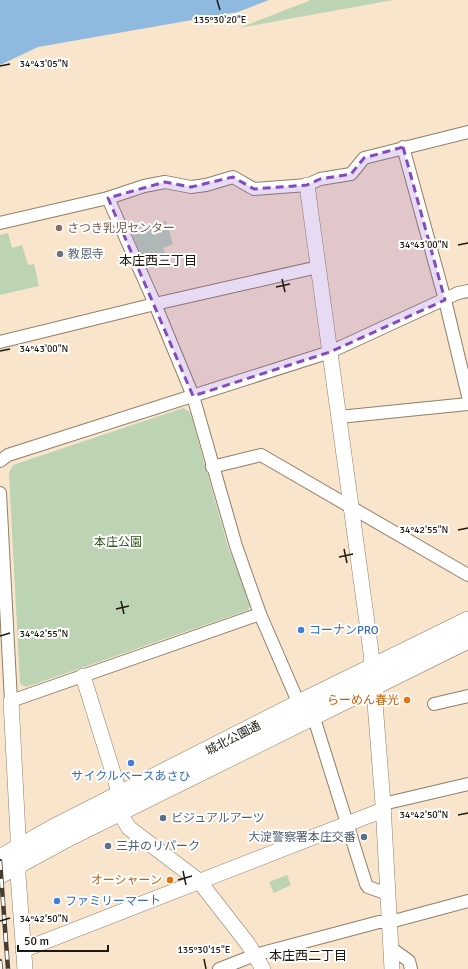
<svg xmlns="http://www.w3.org/2000/svg" width="468" height="969" font-family="Signika,'Noto Sans JP',sans-serif">
  <rect width="100%" height="100%" fill="#f9e5cc"/>
  <!-- green -->
  <g fill="#bcd3b4">
    <polygon points="311,0 393,0 239,28"/>
    <polygon points="166,221 173,244 163,248 166,255 145,265 131,231"/>
    <polygon points="8,233 12,248 22,245 28,265 34,264 39,286 0,295 0,235"/>
    <polygon points="183,408 190,412 228,547 251,604 248,610 26,687 20,684 9,473 13,465"/>
    <polygon points="287,875 291,885 274,893 269,882"/>
  </g>
  <!-- water -->
  <polygon fill="#8ebae0" points="0,0 269,0 238,12 38,47 0,65"/>
  <g fill="none" stroke-linecap="round" stroke-linejoin="round">
    <!-- minor casing -->
    <g stroke="#907e67" stroke-width="14">
      <g id="minor">
        <polyline points="403,147 445,300 468,396"/>
        <polyline points="108,198 155,304 193,396 236,546 260,614 299,704"/>
        <polyline points="0,223 108,198 144,186 165,182 191,187 206,185 233,177 254,189 307,185 320,179 351,174 364,158 468,132"/>
        <polyline points="0,342 155,304 318,267"/>
        <polyline points="339,417 468,404"/>
        <polyline points="0,461 8,455 330,352 458,293 468,291"/>
        <polyline points="212,467 261,455 468,575"/>
        <polyline points="0,493 11,701 260,614"/>
        <polyline points="434,704 468,696"/>
        <polyline points="313,715 366,884 368,887 388,894"/>
        <polyline points="383,804 468,784"/>
        <polyline points="391,948 409,961 411,969"/>
        <polyline points="219,969 255,955 379,922 390,922 468,901"/>
      </g>
    </g>
    <!-- tertiary casing -->
    <g stroke="#907e67" stroke-width="16">
      <g id="tertiary">
        <polyline points="307,185 371,652 383,804 392,969"/>
        <polyline points="83,676 120,795"/>
        <polyline points="11,701 18,835 18,875 25,969"/>
        <polyline points="119,812 129,828 199,881 248,944 263,969"/>
        <polyline points="23,950 383,810"/>
      </g>
    </g>
    <!-- primary casing -->
    <g stroke="#907e67" stroke-width="20">
      <g id="primary">
        <polyline points="0,859 53,829 299,704 468,621"/>
        <polyline points="0,874 68,837 468,639"/>
      </g>
    </g>
    <!-- minor -->
    <use href="#minor" stroke="#fff" stroke-width="12"/>
    <!-- tertiary -->
    <use href="#tertiary" stroke="#fff" stroke-width="15"/>
    <!-- primary -->
    <use href="#primary" stroke="#fff" stroke-width="19"/>
    <!-- rail casing -->
    <g stroke="#463d31" stroke-width="4.5">
      <g id="rail">
        <polyline points="0,861 8,969"/>
        <polyline points="0,961 1,969"/>
      </g>
    </g>
    <!-- rail -->
    <use href="#rail" stroke="#fff" stroke-width="3" stroke-dasharray="9" stroke-linecap="butt"/>
  </g>
  <!-- marked area -->
  <path fill="#824bc2" fill-opacity="0.2" stroke="#824bc2" stroke-width="3" stroke-dasharray="8 5" stroke-linejoin="round" d="M403,147l42,153 -115,52 -137,44 -85,-198 57,-16 26,5 42,-10 21,12 53,-4 13,-6 31,-5 13,-16z"/>
  <!-- ticks -->
  <path fill="none" stroke="#1e180f" stroke-width="1.5" d="M217,0l3,10M0,66l10,-2M458,245l10,-2M282,279l3,13M276,287l14,-3M0,351l10,-2M458,530l10,-2M344,549l3,14M339,557l14,-3M121,601l3,13M116,609l13,-3M0,636l10,-3M458,815l10,-2M183,871l3,14M178,880l14,-4M0,921l10,-3M204,959l2,10"/>
  <!-- markers -->
  <circle fill="#8d6e63" stroke="#fff" stroke-width="1.5" cx="59" cy="228" r="4"/>
  <circle fill="#6b7280" stroke="#fff" stroke-width="1.5" cx="60" cy="254" r="4"/>
  <g fill="#3f7fe0" stroke="#fff" stroke-width="1.5">
    <circle cx="301" cy="630" r="4"/>
    <circle cx="131" cy="763" r="4"/>
    <circle cx="57" cy="901" r="4"/>
  </g>
  <g fill="#e8710a" stroke="#fff" stroke-width="1.5">
    <circle cx="407" cy="700" r="4"/>
    <circle cx="170" cy="880" r="4"/>
  </g>
  <g fill="#5c6f8a" stroke="#fff" stroke-width="1.5">
    <circle cx="163" cy="818" r="4"/>
    <circle cx="364" cy="837" r="4"/>
    <circle cx="108" cy="846" r="4"/>
  </g>
  <g text-anchor="middle" stroke-width="4" stroke-linejoin="round" paint-order="stroke">
    <!-- education labels -->
    <g font-size="12" fill="#785e54" stroke="#fff" text-anchor="start">
      <text x="67" y="232">さつき乳児センター</text>
    </g>
    <!-- worship labels -->
    <g font-size="12" fill="#5b616d" stroke="#fff" text-anchor="start">
      <text x="68" y="258">教恩寺</text>
    </g>
    <!-- park labels -->
    <g font-size="12" fill="#2e5719" stroke="#fff">
      <text x="118" y="546">本庄公園</text>
    </g>
    <!-- shop labels -->
    <g font-size="12" fill="#366cbe" stroke="#fff" text-anchor="start">
      <text x="309" y="634">コーナンPRO</text>
      <text x="131" y="780" text-anchor="middle">サイクルベースあさひ</text>
      <text x="65" y="905">ファミリーマート</text>
    </g>
    <!-- food labels -->
    <g font-size="12" fill="#c56008" stroke="#fff" text-anchor="end">
      <text x="399" y="704">らーめん春光</text>
      <text x="162" y="884">オーシャーン</text>
    </g>
    <!-- street labels -->
    <g font-size="12" fill="#1e180f" stroke="#fff">
      <text transform="translate(233 738) rotate(-27)" y="4">城北公園通</text>
    </g>
    <!-- service labels -->
    <g font-size="12" fill="#4e5e75" stroke="#fff" text-anchor="start">
      <text x="171" y="822">ビジュアルアーツ</text>
      <text x="356" y="841" text-anchor="end">大淀警察署本庄交番</text>
      <text x="116" y="850">三井のリパーク</text>
    </g>
    <!-- neighbourhood labels -->
    <g font-size="13" fill="#1e180f" stroke="#fff">
      <text x="158" y="265">本庄西三丁目</text>
      <text x="308" y="960">本庄西二丁目</text>
    </g>
  </g>
  <g font-size="10" text-anchor="middle" fill="#1e180f" stroke="#fff" stroke-width="4" stroke-linejoin="round" paint-order="stroke">
    <text x="220" y="23">135°30'20"E</text>
    <text x="44" y="67">34°43'05"N</text>
    <text x="424" y="248">34°43'00"N</text>
    <text x="44" y="352">34°43'00"N</text>
    <text x="424" y="533">34°42'55"N</text>
    <text x="44" y="637">34°42'55"N</text>
    <text x="424" y="818">34°42'50"N</text>
    <text x="44" y="922">34°42'50"N</text>
    <text x="204" y="953">135°30'15"E</text>
  </g>
  <!-- scale -->
  <path d="M18 945v6h90v-6" fill="none" stroke="#1e180f" stroke-width="2"/>
  <text x="24" y="945" font-size="12" fill="#1e180f" stroke="#ffffff" stroke-width="3" paint-order="stroke">50 m</text>
</svg>
